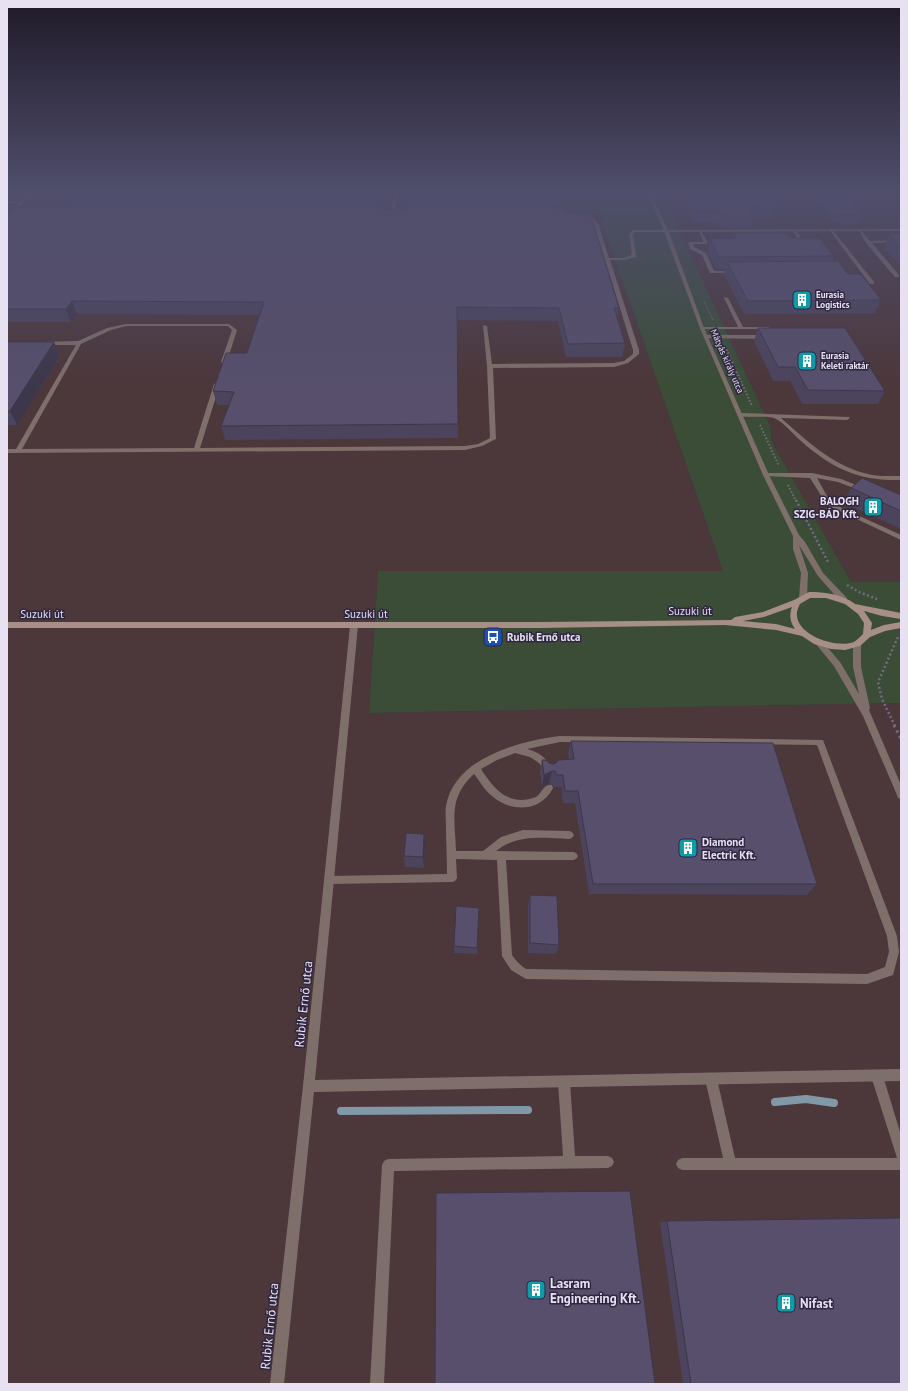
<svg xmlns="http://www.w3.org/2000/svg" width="908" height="1391" font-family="'PT Sans',sans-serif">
  <rect width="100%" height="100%" fill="#3a304b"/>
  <!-- industrial -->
  <g fill="#4c373a">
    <polygon points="7,191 558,191 564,211 599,213 723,571 378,571 369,713 901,703 901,1384 7,1384"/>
    <polygon points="661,191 901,191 901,582 851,582 772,442 770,426"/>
  </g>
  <!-- green -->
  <polygon fill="#3b4d37" points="558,191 661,191 770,426 772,442 851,582 901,582 901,703 369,713 378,571 723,571 599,213 563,211"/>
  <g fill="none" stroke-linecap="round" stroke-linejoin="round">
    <!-- stream -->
    <g stroke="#8199a7" stroke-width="8">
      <polyline points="775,1102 806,1099 834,1103"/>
      <polyline points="341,1111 528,1110"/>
    </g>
    <!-- path-far3 -->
    <polyline stroke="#736b82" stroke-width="1.5" stroke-dasharray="1 1.5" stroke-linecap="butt" points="704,301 713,320"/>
    <!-- path-far2 -->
    <g stroke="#736b82" stroke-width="2" stroke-dasharray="1.5 2" stroke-linecap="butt">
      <polyline points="725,346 752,406"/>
      <polyline points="760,425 779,466"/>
      <polyline points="788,485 796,501"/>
    </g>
    <!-- path-far1 -->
    <g stroke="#736b82" stroke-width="2.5" stroke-dasharray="2 2.5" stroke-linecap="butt">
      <polyline points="796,500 828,562"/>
      <polyline points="847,585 859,592 877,599"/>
      <polyline points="895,726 882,699 878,682 898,637"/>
    </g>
    <!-- path -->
    <polyline stroke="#736b82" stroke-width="3" stroke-dasharray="2.5 3.5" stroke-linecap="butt" points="894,725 901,739"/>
    <!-- service -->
    <g fill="#7f6f6a" fill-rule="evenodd">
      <polygon points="395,191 399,191 394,215 392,216 390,215"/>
      <polygon points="648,191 691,191 693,192 691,193 647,193"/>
      <polygon points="755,191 773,191 771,192 757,192"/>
      <polygon points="27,195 61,195 63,196 61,197 26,197"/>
      <polygon points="7,201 22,201 24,202 22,203 7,203"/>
      <polygon points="583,217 592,218 598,223 609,258 624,258 632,255 629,234 633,230 666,230 668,231 666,232 635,232 633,234 636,257 624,260 610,260 639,350 639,354 628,363 614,367 493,368 496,439 482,446 465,450 7,453 7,449 16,449 76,345 43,345 40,343 41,342 78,341 107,328 126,324 229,324 237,330 227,362 224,364 221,362 232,330 228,326 126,326 111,330 81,344 22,449 194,448 214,384 217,382 220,384 200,448 465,446 478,444 490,438 487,366 483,325 487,326 492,364 614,363 624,361 633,354 633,350 594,224 590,220 582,219"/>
      <polygon points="830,229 832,229 874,282 874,284 870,284 830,231"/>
      <polygon points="858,229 860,229 870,241 901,240 901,242 872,243 899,275 899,277 895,277 866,243"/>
      <polygon points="699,230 701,230 708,243 706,244 693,244 694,247 706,253 714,271 734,271 736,272 736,273 710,273 702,255 690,249 688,243 690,242 703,242"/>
      <polygon points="793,230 795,230 804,241 809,243 809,245 800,243"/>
      <polygon points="724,297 728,298 743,327 768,327 770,328 768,329 700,329 700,328 702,327 738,327 724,298"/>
      <polygon points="706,335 765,335 768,337 765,339 704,338 703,337"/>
      <path d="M741,413l108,4 1,1 -3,2 -66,-2c25,22 50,46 83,55 12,4 24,3 37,3v4c-43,1 -68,-11 -100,-39 -8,-7 -16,-17 -25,-22 -6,-4 -29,-1 -37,-3v-2z"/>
      <polygon points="766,473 812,473 841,479 866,489 867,490 864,492 838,482 817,478 831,503 901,535 901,540 827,505 810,478 764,476 763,475"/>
      <path d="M560,736l263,4 74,196 2,16 -6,23 -26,9 -341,-5 -15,-9 -9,-14 -5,-96 -41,-1 1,19 -2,3 -3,1 -123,2 -3,-1 -2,-3 2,-3 3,-1 118,-2c0,-16 -1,-31 -1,-46 0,-7 -1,-15 0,-22 8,-48 73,-65 114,-70zM560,742l257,3 70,191 2,16 -4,15 -18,7 -341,-5c-6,-4 -10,-8 -14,-14l-6,-95h67l3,-1 2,-3 -2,-3 -3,-1 -77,-1c21,-17 47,-13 73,-12l3,-1 2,-3 -2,-3 -3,-1 -46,-1 -22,7 -18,14h-27c-1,-32 -8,-53 18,-77 6,7 10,16 18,22 19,17 49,16 61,-8l-1,-3c-8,-2 -10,8 -16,12 -5,2 -10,3 -15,3 -20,-1 -30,-16 -40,-31l16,-9 18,-7 15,4 9,6 6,8 3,1 3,-1 1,-3c-5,-10 -14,-16 -25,-19z"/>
      <polygon points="877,1070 881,1072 883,1076 901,1135 901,1170 682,1170 678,1168 676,1164 678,1160 682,1158 723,1158 705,1079 707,1075 711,1073 715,1075 717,1079 735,1158 897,1158 871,1076 873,1072"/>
      <polygon points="564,1076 568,1078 570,1082 575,1156 608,1156 612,1158 614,1162 612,1166 608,1168 394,1171 384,1384 370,1384 382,1165 384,1161 388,1159 563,1156 558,1082 560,1078"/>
    </g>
    <!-- minor -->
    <g fill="#7f6f6a" fill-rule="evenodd">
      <polygon points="30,191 34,191 11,216 9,216 9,214"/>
      <polygon points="646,191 650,191 668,230 901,229 901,231 669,232 704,328 769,475 799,535 805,542 823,573 846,597 847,599 846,601 840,601 818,576 799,545 808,573 807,598 803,601 799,598 801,573 793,549 793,536 763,475 700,328 664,231"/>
      <polygon points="354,623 358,626 315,1080 901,1069 901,1081 314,1092 284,1384 270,1384 303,1086 350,626"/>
      <polygon points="819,640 822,641 840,662 859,694 853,667 853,645 857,642 861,645 861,667 870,708 869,710 901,785 901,799 898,798 897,795 863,716 834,666 815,643"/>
    </g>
    <!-- secondary -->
    <path fill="#a78e86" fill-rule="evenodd" d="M809,592c16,0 33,2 46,12l46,9v6l-19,-3 -18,-5 8,12 -1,7 13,-5 17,-3v6l-16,3 -15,6 -10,9 -15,4 -14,-1 -17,-5 -12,-8 -26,-6 -51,-5 -185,3h-533v-6h533l191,-2 4,-3 28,-5 31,-12zM810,598h16l19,6 13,10 6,9 -1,11c-3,3 -6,6 -9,8 -18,7 -60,-7 -57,-30 0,-2 2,-6 3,-8zM792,607c-3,8 -2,15 3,22l-19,-5 -33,-3 21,-4z"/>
  </g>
  <!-- wall -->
  <g fill="#4b445c" fill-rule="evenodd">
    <path d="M80,191h139l1,5 163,-5 1,11 -1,7h23l1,-4v-4l1,-10 154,12 -1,4 3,6 55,95 -2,11 8,24 -3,14h-56l-8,-36 -101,-1 1,118 -233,2 -4,-14 8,-21h-12l-4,-14 34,-38 13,-38 -183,-1 -6,8h-64v-111l61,-4 6,-2 -2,-4zM218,202l1,3h-3z"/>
    <polygon points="682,191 767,191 776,205 772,217 753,217 750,228 720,228 717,223 694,223 681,194"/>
    <polygon points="819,191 842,191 863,215 859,224 834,223 816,200"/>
    <polygon points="733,233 791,238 834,256 832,261 881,300 875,313 744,314 724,274 725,269 716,269 707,252 710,239 731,238"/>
    <polygon points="889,234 901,234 901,267 884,247"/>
    <polygon points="758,328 885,391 878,404 802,404 790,381 773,381 754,341"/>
    <polygon points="7,342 60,356 17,425 7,425"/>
    <polygon points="851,488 901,495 901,529 844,503"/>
    <polygon points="571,741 817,884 807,895 589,894 575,803 563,803 561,787 554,787 552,784 549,783 542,787 540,772 542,760 549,763 553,764 569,760 568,754"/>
    <polygon points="424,834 425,846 424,868 405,867 404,856"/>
    <polygon points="530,895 559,945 556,954 528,953 528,905"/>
    <polygon points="479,908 477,954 454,953 454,946"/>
    <polygon points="667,1221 901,1384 683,1384 660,1223"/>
  </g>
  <!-- shaded-wall -->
  <g fill="#3d374b">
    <polygon points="215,191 219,191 220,197 218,201 213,212 210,201"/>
    <polygon points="383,191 384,202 382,212 382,201"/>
    <polygon points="72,301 77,314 71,322 66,309"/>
    <polygon points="54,342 60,356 17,425 10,411"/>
    <polygon points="552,771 549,783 542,787 544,775"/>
    <polygon points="424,834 425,846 424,868 423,857"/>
  </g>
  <!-- building -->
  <g fill="#574f6b" stroke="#3d374b">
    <polygon points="80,191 215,191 210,201 72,201"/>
    <polygon points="222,191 383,191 382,201 218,201"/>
    <polygon points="408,191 559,191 562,203 516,201 407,201"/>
    <polygon points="687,191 767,191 776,205 747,205 753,216 723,216 720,211 696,211"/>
    <polygon points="820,191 842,191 863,215 837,215 818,192 821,192"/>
    <polygon points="69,205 381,205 381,209 406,209 406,205 516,205 563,208 564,213 590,213 619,308 614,308 625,343 568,344 559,308 457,307 458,424 221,426 234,392 213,391 226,353 247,353 264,302 72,301 66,309 7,309 7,211 13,211 17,207 68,207"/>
    <polygon points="733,233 787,233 791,238 819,238 834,256 719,257 710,239 736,238"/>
    <polygon points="889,234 901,234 901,248"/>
    <polygon points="838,261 848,274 861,274 881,300 748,301 727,262"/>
    <polygon points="758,328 845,328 885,391 808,390 795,367 778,367"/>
    <polygon points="7,342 54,342 10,411 7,411"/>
    <polygon points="862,478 901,495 901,511 851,488"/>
    <polygon points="571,741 773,743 817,884 593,884 578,791 565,791 563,775 557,775 555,771 552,771 544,775 542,760 546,760 549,763 553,764 556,763 558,760 574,759"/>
    <polygon points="406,833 424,834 423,857 404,856"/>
    <polygon points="530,895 557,896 559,945 530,943"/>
    <polygon points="456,906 479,908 477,948 454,946"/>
    <polygon points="630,1191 655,1384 435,1384 436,1193"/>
    <polygon points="901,1218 901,1384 691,1384 667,1221"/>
  </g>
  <!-- sky -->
  <linearGradient id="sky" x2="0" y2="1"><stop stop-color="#201a29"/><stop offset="0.5" stop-color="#4f4e6c"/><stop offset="1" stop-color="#4f4e6c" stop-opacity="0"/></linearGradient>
  <rect width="908" height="385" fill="url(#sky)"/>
  <!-- icons -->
  <defs>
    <g id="building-square" transform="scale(1)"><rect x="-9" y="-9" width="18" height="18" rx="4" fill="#0f9aa8" stroke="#302640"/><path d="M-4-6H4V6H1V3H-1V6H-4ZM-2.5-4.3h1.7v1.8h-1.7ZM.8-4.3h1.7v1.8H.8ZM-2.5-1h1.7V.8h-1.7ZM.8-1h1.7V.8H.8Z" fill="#fff"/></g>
    <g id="bus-square" transform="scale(1)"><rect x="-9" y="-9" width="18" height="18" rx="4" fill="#1a4fb4" stroke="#302640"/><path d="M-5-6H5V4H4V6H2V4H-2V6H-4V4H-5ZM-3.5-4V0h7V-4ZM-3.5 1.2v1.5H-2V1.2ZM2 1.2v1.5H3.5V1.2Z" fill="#fff"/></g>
  </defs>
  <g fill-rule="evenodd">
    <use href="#building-square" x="802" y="300"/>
    <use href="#building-square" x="807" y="361"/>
    <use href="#building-square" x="873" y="507"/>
    <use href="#bus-square" x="493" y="637"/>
    <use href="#building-square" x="688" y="848"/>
    <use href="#building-square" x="536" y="1290"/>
    <use href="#building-square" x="786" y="1303"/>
  </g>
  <g text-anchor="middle" stroke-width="3" stroke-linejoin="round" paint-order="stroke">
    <!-- far-poi labels -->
    <g font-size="9" font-weight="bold" fill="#e7e1f2" stroke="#302640" text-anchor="start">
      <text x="816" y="298">Eurasia<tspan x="816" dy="10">Logistics</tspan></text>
      <text x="821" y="359">Eurasia<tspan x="821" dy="10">Keleti raktár</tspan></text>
    </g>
    <!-- far-street labels -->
    <g font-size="9" fill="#e7e1f2" stroke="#302640">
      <text transform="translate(727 361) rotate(66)" y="3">Mátyás király utca</text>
    </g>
    <!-- poi labels -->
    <g font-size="11" font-weight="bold" fill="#e7e1f2" stroke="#302640" text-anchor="start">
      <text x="859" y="505" text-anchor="end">BALOGH<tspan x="859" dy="13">SZIG-BÁD Kft.</tspan></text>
      <text x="507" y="641">Rubik Ernő utca</text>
      <text x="702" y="846">Diamond<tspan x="702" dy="13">Electric Kft.</tspan></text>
    </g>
    <!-- street labels -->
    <g font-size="11" fill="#e7e1f2" stroke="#302640">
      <text x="690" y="615">Suzuki út</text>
      <text x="42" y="618">Suzuki út</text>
      <text x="366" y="618">Suzuki út</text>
    </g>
    <!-- near-street labels -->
    <g font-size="13" fill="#e7e1f2" stroke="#302640">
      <text transform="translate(303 1004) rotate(-84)" y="5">Rubik Ernő utca</text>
      <text transform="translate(269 1326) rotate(-84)" y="5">Rubik Ernő utca</text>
    </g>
    <!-- near-poi labels -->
    <g font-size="13" font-weight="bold" fill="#e7e1f2" stroke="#302640" text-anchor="start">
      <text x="550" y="1288">Lasram<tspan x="550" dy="15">Engineering Kft.</tspan></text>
      <text x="800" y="1308">Nifast</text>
    </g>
  </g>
  <!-- border -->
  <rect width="908" height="1391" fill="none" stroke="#e7e1f2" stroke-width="16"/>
</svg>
